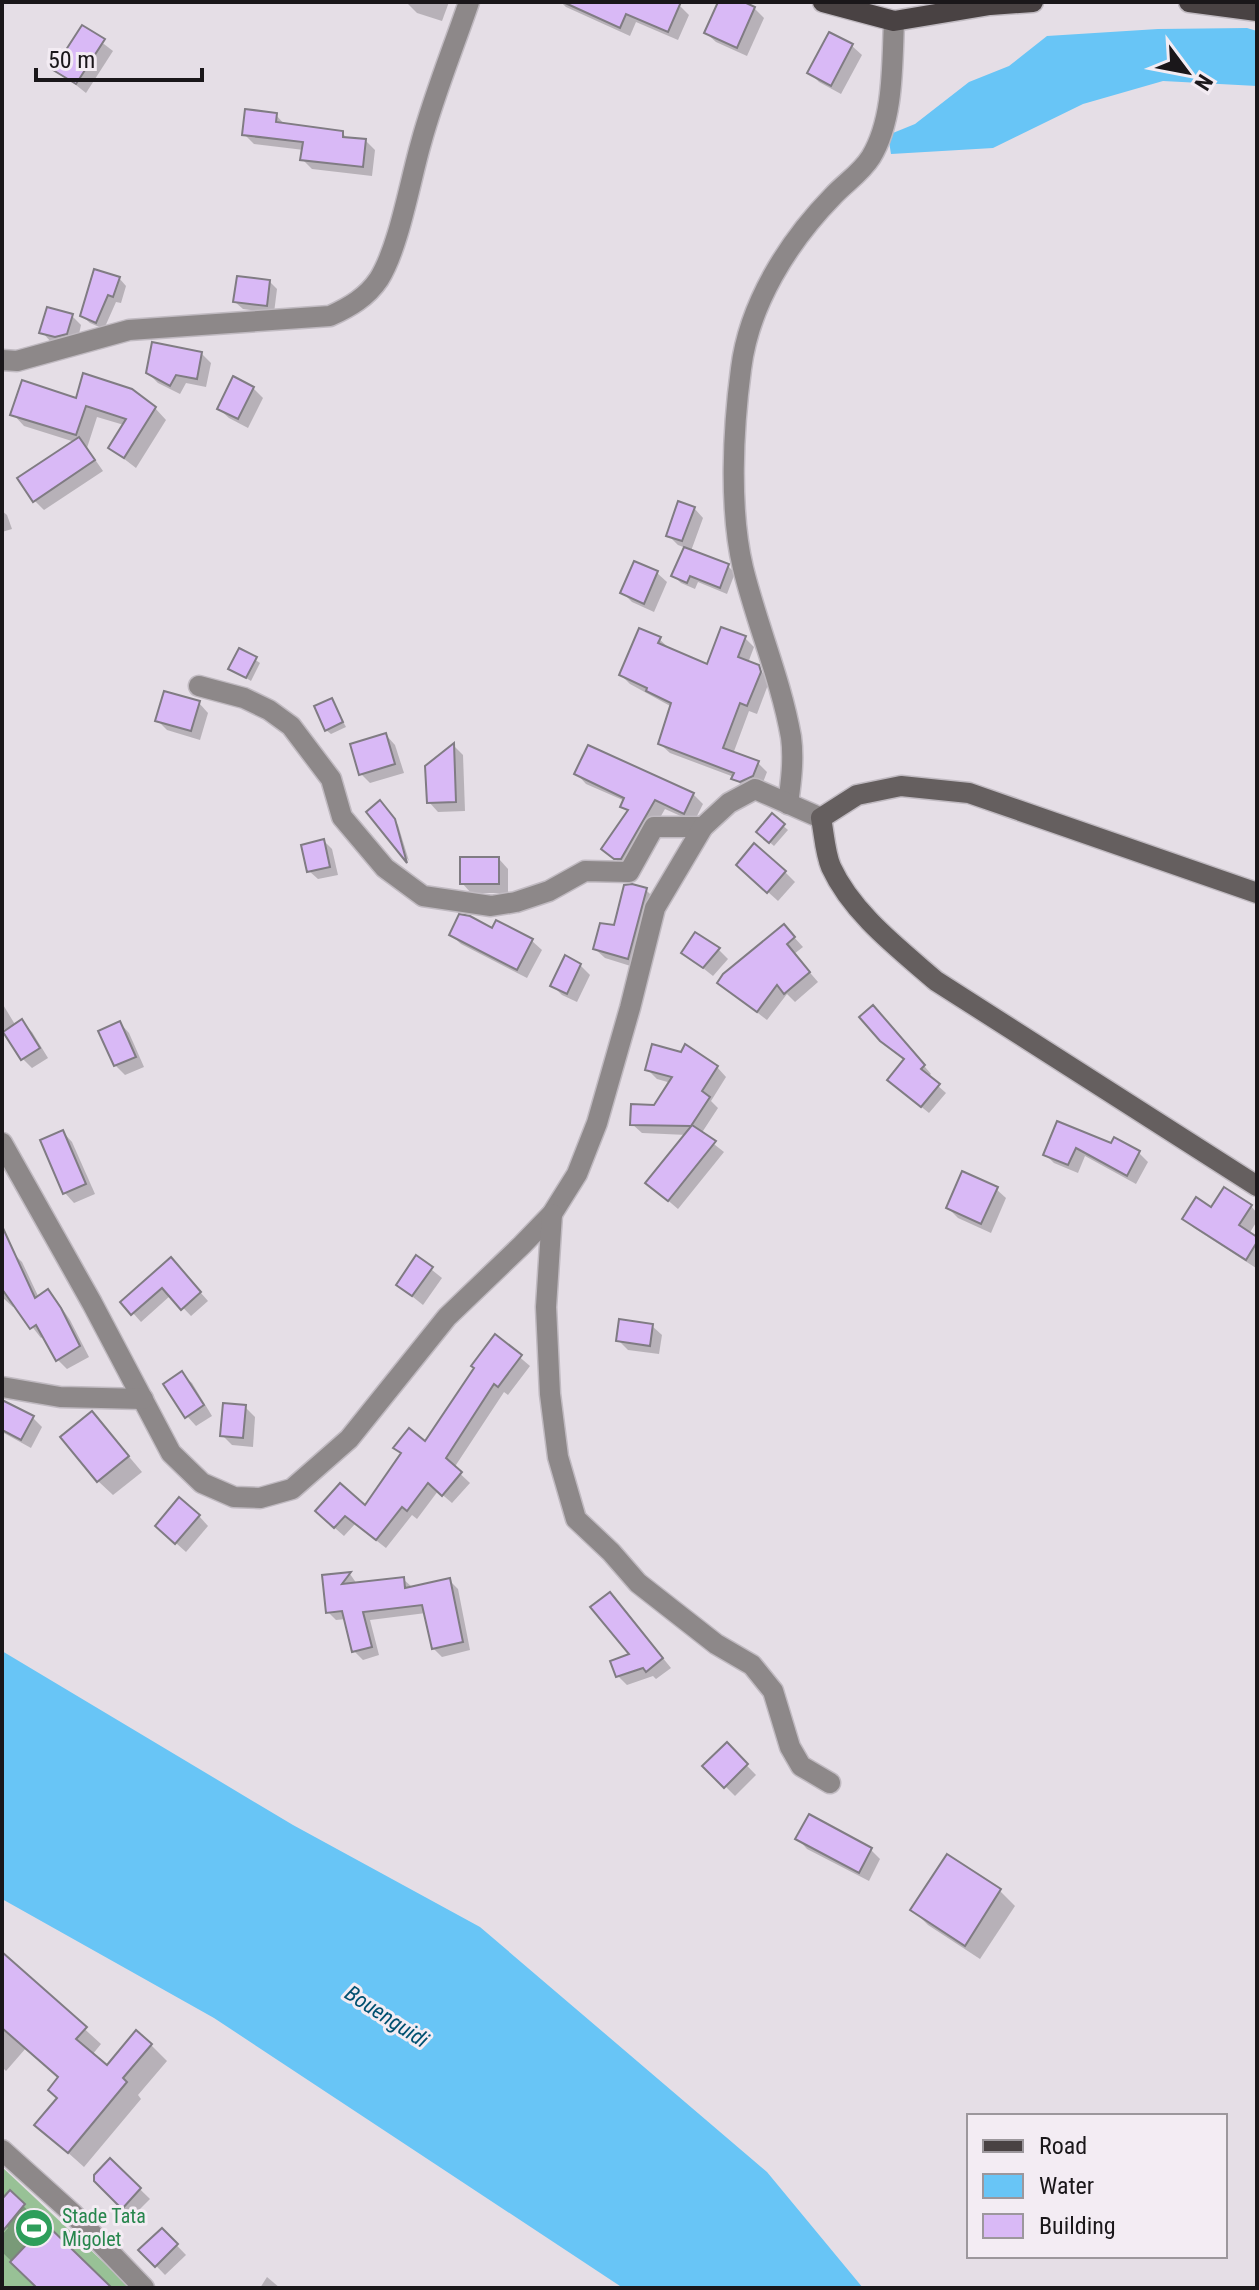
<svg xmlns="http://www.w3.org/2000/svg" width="1259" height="2290" font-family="'Roboto Condensed',sans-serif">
  <rect width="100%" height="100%" fill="#e5dee6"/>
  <!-- green -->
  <polygon fill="#98c196" points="2,2167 131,2288 2,2288"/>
  <!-- water -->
  <g fill="#68c5f6">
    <polygon points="1247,28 1257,31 1257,86 1163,81 1083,104 993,148 891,154 888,135 915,124 969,82 1009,66 1047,36 1158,29"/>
    <polygon points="2,1651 293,1825 480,1927 767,2172 863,2288 623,2288 214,2018 2,1899"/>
  </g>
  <!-- shadow -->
  <g fill="#0003">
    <polygon points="449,2 442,21 417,13 407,3"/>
    <polygon points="561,2 671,2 679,5 689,15 678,40 636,22 630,36 566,7"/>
    <polygon points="720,2 739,2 754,8 764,18 747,56 716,42 706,33"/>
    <polygon points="83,28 113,51 86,93 56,69"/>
    <polygon points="852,46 862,55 841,94 819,82 810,73"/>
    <polygon points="276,115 286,126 342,133 348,139 365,140 375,150 372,176 312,169 302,159 304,150 254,144 244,134"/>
    <polygon points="119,278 126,286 121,303 116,302 104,329 90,323 82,316"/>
    <polygon points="270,282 277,289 274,313 243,309 235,302"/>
    <polygon points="72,316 81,325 77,343 51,342 42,332"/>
    <polygon points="201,353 211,363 206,387 186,383 180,394 158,383 148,373"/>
    <polygon points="253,388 263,398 248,428 229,418 219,409"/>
    <polygon points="77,401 155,408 166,420 136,468 110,448 124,425 97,417 87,448 103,471 44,510 35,501 75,442 24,426 13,414"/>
    <polygon points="694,508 703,518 691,551 728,566 735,573 727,594 698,582 695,589 681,583 674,576 686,548 678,545 668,535"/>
    <polygon points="2,511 7,515 12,529 2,532"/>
    <polygon points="657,573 667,582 654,612 632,602 623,593"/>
    <polygon points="745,638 754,647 748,663 758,666 769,682 757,714 749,711 733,754 758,763 767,772 762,785 743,787 734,777 670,753 660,744 672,707 630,684 621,675 659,639 669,648 708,667"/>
    <polygon points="240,650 260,663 251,681 230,668"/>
    <polygon points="332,700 346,727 331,734 326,730"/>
    <polygon points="199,703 208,713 200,740 167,730 157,720"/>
    <polygon points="386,735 395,745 404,773 370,783 361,774"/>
    <polygon points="454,746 463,755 465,811 438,812 429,802"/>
    <polygon points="577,774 693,794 703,804 694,822 665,809 631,868 625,868 604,849 629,813 623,806 625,801 586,784"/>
    <polygon points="384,807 398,825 409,861 369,812"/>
    <polygon points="772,816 788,830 774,846 758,832"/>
    <polygon points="324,841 332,849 338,875 318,879 309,871"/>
    <polygon points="499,859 508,869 508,893 471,893 462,883"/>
    <polygon points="785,872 795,882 778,901 748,874"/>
    <polygon points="646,890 656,900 637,968 605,958 595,949"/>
    <polygon points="493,930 532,941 542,950 527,978 461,944 451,935"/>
    <polygon points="793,936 803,947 794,954 818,982 795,1002 787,994 767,1020 719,983"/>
    <polygon points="719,950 728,959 713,976 684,953"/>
    <polygon points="580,965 590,975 577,1002 562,995 553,986"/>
    <polygon points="2,1003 16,1026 22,1022 32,1032 48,1058 32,1068 23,1059 4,1029 2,1030"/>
    <polygon points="881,1015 931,1074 928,1077 946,1093 929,1113 897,1087 906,1060 881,1040"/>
    <polygon points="120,1023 129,1033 144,1067 125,1075 115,1065"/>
    <polygon points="717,1067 726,1077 711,1101 718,1108 701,1134 724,1152 678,1209 658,1192 687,1135 642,1133 632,1124 655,1107 671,1083 657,1079 647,1069"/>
    <polygon points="1058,1123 1111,1146 1114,1140 1139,1153 1148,1162 1136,1184 1085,1156 1078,1173 1054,1163 1045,1154"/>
    <polygon points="63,1132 72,1142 95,1194 74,1203 65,1193"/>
    <polygon points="996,1189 1006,1198 991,1233 958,1218 948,1208"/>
    <polygon points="1251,1206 1257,1213 1257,1221 1249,1234 1257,1239 1256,1268 1194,1228 1185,1219 1212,1210"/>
    <polygon points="13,1253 22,1262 39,1298 47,1292 57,1301 70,1320 89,1357 67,1369 57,1359 44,1336 41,1338 16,1306 13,1307 3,1298 2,1258"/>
    <polygon points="417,1258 442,1278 423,1305 398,1285"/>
    <polygon points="179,1268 208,1301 191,1316 171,1295 141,1322 133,1313"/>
    <polygon points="652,1326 662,1335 659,1354 628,1350 618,1340"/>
    <polygon points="496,1337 530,1366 508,1395 504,1392 454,1468 470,1483 452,1503 438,1491 417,1519 412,1515 386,1548 355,1524 344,1536 327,1521 365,1508 426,1444"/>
    <polygon points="182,1374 192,1383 212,1416 196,1426 187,1416"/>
    <polygon points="245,1407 255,1417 253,1447 232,1445 222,1435"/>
    <polygon points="2,1410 32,1417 42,1427 31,1448 2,1432"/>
    <polygon points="92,1413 142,1472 113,1495 98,1481"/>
    <polygon points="199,1516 208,1526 186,1552 167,1535"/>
    <polygon points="350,1574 357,1584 403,1579 412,1587 449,1580 458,1589 470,1650 442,1657 433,1648 426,1613 370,1620 379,1655 363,1660 354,1651 346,1619 336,1620 328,1612 324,1576"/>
    <polygon points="618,1603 671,1668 656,1679 653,1676 627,1685 618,1676 632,1655"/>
    <polygon points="727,1745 756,1775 735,1796 705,1766"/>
    <polygon points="798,1839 871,1850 880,1859 869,1881 807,1849"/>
    <polygon points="948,1857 1000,1891 1015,1906 980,1959 928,1925 913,1910"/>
    <polygon points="2,1954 101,2044 92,2055 107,2068 151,2045 167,2061 138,2095 141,2099 84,2167 37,2125 59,2098 60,2078 26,2048 6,2071 2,2067"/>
    <polygon points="111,2161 150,2199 132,2217 96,2181"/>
    <polygon points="10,2193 46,2228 109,2288 39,2288 2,2252 2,2235 8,2228 5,2225 2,2229 2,2202"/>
    <polygon points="162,2230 186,2255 165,2275 141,2250"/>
    <polygon points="267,2277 280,2288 260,2288"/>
  </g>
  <!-- building -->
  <g fill="#d9b9f6" stroke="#807c83" stroke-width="2">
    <polygon points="563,2 681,2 668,32 626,14 620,28"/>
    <polygon points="718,2 744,2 755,7 737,48 704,33"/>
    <polygon points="82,25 105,39 76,84 53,70"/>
    <polygon points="829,32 853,44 831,86 807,73"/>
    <polygon points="245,109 277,113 276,122 343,131 343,137 366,139 363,167 300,160 303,142 242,135"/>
    <polygon points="94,269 120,277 113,297 108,295 96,323 80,316"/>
    <polygon points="237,276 270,280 267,306 233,302"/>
    <polygon points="47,307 73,314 67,334 55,337 39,333"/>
    <polygon points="152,342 202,352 197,379 176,375 170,386 146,373"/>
    <polygon points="83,373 132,389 156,407 124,458 108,448 126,419 86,406 76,435 10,415 22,380 76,398"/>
    <polygon points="233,376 254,387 238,419 217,409"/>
    <polygon points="79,437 95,460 33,502 17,478"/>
    <polygon points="678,501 695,507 682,541 666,536"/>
    <polygon points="684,547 729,564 720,588 690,576 687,583 671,576"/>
    <polygon points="634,561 658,571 644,604 620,593"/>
    <polygon points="721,627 746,636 738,657 759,665 761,672 747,706 740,703 723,748 759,761 753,776 740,782 731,779 734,773 658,744 671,703 646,691 647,688 619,675 639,628 661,637 658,643 707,664"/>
    <polygon points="239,648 257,657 246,678 228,669"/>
    <polygon points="164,691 200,701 191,731 155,721"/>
    <polygon points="332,698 343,722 325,731 314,706"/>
    <polygon points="386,733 395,764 359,775 350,744"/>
    <polygon points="454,743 456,802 427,803 425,766"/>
    <polygon points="588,745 694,793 684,814 655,800 621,859 614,859 601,849 628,810 620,807 624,798 574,774"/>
    <polygon points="380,800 395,819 407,863 366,812"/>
    <polygon points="772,813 785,824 769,843 756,832"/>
    <polygon points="324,839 330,867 307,872 301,845"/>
    <polygon points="754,843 786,871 767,893 736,865"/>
    <rect x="460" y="857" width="39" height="27"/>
    <polygon points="632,884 647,888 628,959 593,949 600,923 614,925 624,885"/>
    <polygon points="459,914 470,916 492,928 496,920 533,939 517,970 449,935"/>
    <polygon points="784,924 795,937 787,944 810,972 784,994 777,985 757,1012 717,983 723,974"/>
    <polygon points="695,932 720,948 703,968 681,953"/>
    <polygon points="565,955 581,964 567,994 550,986"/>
    <polygon points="873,1005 925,1065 921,1069 940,1084 921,1107 887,1080 904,1059 880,1041 859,1017"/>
    <polygon points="22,1019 40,1048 21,1060 3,1032"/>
    <polygon points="120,1021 136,1057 114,1066 98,1031"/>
    <polygon points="652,1044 681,1052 685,1044 718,1066 702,1091 710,1097 691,1126 630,1125 631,1104 654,1105 672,1077 645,1070"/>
    <polygon points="1057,1121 1111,1143 1114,1137 1140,1151 1127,1176 1076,1148 1068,1165 1043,1155"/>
    <polygon points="692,1125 716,1141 668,1201 645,1183"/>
    <polygon points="63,1130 86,1184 63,1194 40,1140"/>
    <polygon points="962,1171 998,1187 981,1224 946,1208"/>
    <polygon points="1224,1187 1252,1205 1239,1225 1257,1237 1257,1242 1246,1260 1182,1219 1196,1197 1211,1207"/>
    <polygon points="2,1226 35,1298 48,1289 61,1308 80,1346 56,1361 36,1325 30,1329 2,1289"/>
    <polygon points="416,1255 433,1267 412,1296 396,1285"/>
    <polygon points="171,1257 201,1292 181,1310 162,1288 131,1315 120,1302"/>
    <polygon points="619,1319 653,1324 650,1346 616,1341"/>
    <polygon points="495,1334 522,1355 498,1387 494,1384 446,1458 462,1472 442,1496 428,1483 407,1511 402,1507 376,1540 345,1516 334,1528 315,1511 340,1483 365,1505 401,1453 393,1448 409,1428 425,1441 474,1368 471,1366"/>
    <polygon points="182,1371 204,1405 185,1418 163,1384"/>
    <polygon points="2,1400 34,1416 21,1440 2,1430"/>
    <polygon points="223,1403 246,1405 243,1438 220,1436"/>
    <polygon points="92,1411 129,1456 97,1482 60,1437"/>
    <polygon points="179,1497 200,1515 175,1544 155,1526"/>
    <polygon points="351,1572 342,1584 404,1577 405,1588 450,1578 463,1642 432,1649 422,1605 363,1612 372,1647 352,1652 342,1611 326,1613 322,1575"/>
    <polygon points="610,1592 663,1658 646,1672 643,1668 616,1677 610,1661 629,1654 590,1607"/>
    <polygon points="727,1742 748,1764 724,1788 702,1766"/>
    <polygon points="809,1814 872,1848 859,1873 795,1839"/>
    <polygon points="947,1854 1001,1889 965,1946 910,1910"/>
    <polygon points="2,1952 87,2027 76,2039 107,2065 136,2030 152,2044 123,2078 127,2082 68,2153 34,2125 57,2098 48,2090 58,2077 2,2028"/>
    <polygon points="110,2158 141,2188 122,2209 94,2181 94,2175"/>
    <polygon points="10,2190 25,2204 2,2232 2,2199"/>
    <polygon points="46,2224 112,2288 37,2288 10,2262"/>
    <polygon points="162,2228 178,2244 155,2267 138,2250"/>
  </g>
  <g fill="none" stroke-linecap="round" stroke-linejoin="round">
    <!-- minor casing -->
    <g stroke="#c0bac1" stroke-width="23">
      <g id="minor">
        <path d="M2,360l15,1 112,-31 201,-14c20,-9 37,-19 49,-37 20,-32 31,-98 42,-136 13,-48 32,-94 48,-141"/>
        <polyline points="199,686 244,698 269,710 291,726 331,779 342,817 385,868 423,896 491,906 516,902 549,891 585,871 629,872 654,827 703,827"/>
        <path d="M788,804c3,-22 6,-45 3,-67 -10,-57 -34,-112 -48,-169 -14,-59 -10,-139 -2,-199 8,-65 47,-127 92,-173 12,-13 28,-23 38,-39 23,-38 21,-93 23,-136"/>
        <polyline points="2,1143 92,1303 171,1453 202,1483 234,1497 260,1498 292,1489 349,1439 447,1317 522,1245 552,1214 577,1174 597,1123 630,1008 655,908 703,827 729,803 755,789 821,818"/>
        <polyline points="552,1214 546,1307 550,1394 558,1457 576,1519 611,1552 638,1583 716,1644 752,1665 773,1691 790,1747 801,1766 830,1783"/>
        <polyline points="2,1387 60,1397 143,1399"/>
        <polyline points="2,2150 72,2213 144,2288"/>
      </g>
    </g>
    <!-- secondary casing -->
    <g stroke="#c0bac1" stroke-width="23">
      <path id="secondary" d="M1257,893l-288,-100 -68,-7 -44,9 -36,23c3,15 4,35 10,49 21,46 67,81 105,114l321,205"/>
    </g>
    <!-- primary casing -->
    <g stroke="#c0bac1" stroke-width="23">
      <g id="primary">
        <polyline points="823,2 894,21 990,5 1033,2"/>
        <polyline points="1189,2 1257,11"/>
      </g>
    </g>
    <!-- minor -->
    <use href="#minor" stroke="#8d8889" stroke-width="20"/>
    <!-- secondary -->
    <use href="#secondary" stroke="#655f5f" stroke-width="20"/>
    <!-- primary -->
    <use href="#primary" stroke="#494243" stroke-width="20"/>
  </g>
  <!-- icons -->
  <defs>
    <g id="stadium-disc" transform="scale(2)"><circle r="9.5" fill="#2e9e5b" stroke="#f3ecf3"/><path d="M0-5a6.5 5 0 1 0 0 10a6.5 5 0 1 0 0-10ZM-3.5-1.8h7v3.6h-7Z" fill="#fff"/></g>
  </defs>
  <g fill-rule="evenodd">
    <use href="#stadium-disc" x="34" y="2228"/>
  </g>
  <g text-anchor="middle" stroke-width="6" stroke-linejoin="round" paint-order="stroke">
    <!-- leisure labels -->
    <g font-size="20" fill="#27864d" stroke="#f3ecf3" text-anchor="start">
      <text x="62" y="2223">Stade Tata<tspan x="62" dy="23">Migolet</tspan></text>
    </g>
    <!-- water labels -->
    <g font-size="22" font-style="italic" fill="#005070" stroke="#f3ecf3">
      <text transform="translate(387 2016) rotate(33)" y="8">Bouenguidi</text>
    </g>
  </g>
  <!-- border -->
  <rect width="1259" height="2290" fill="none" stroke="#1a171a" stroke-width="8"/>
  <!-- legend -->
  <rect x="967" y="2114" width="260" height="144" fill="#f3ecf3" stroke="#9c979c" stroke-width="2"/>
  <rect x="983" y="2140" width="40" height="12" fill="#494243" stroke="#9c979c" stroke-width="2"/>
  <text x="1039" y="2154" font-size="24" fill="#1a171a">Road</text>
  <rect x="983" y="2174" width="40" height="24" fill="#68c5f6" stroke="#9c979c" stroke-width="2"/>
  <text x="1039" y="2194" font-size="24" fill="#1a171a">Water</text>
  <rect x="983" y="2214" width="40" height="24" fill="#d9b9f6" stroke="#9c979c" stroke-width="2"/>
  <text x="1039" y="2234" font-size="24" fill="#1a171a">Building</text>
  <!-- north arrow -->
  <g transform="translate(1187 72) rotate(122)" stroke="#f3ecf3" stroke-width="6" paint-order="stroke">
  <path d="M0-6L14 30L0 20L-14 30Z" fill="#1a171a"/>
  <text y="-12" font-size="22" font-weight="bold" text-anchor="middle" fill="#1a171a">N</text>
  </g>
  <!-- scale -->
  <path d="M36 68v12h166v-12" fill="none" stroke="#1a171a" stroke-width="4"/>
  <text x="48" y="68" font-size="24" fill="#1a171a" stroke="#f3ecf3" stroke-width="6" paint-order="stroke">50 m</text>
</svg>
